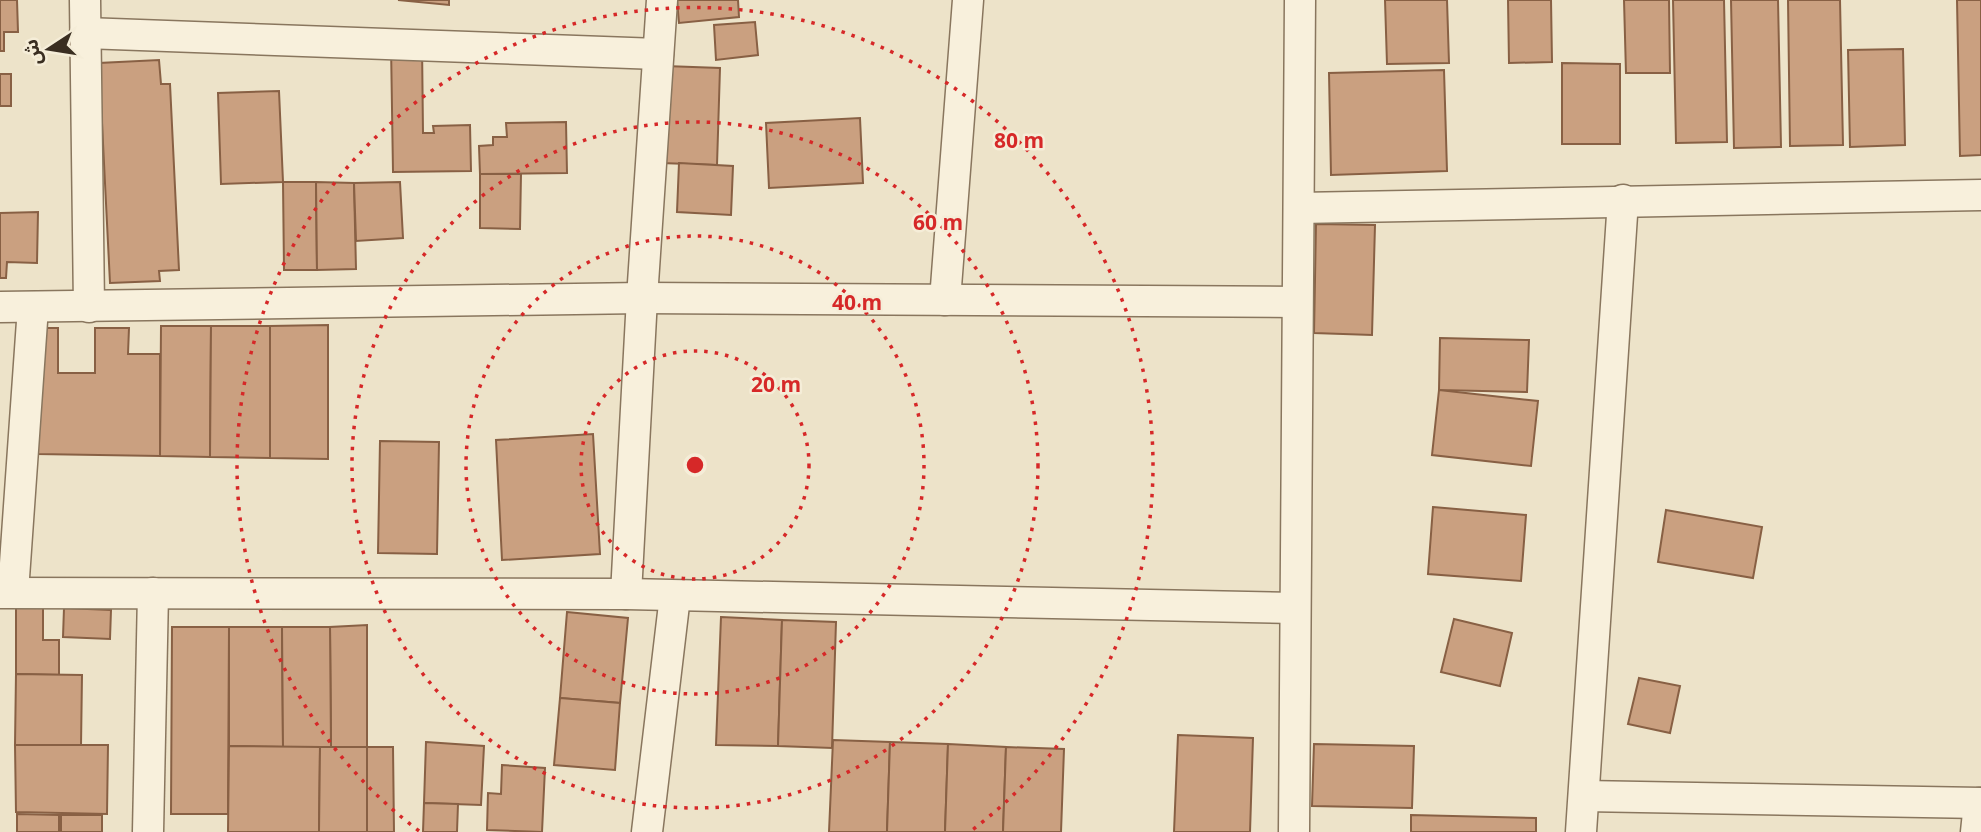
<svg xmlns="http://www.w3.org/2000/svg" width="1981" height="832" font-family="Georgia,'Noto Sans Arabic',serif">
  <rect width="100%" height="100%" fill="#ede3c9"/>
  <!-- building -->
  <g fill="#caa080" stroke="#886044" stroke-width="2">
    <polygon points="0,0 17,0 18,32 4,32 4,51 0,51"/>
    <polygon points="398,0 449,0 449,5"/>
    <polygon points="677,0 738,0 739,17 679,23"/>
    <polygon points="1385,0 1447,0 1449,63 1387,64"/>
    <polygon points="1508,0 1551,0 1552,62 1509,63"/>
    <polygon points="1624,0 1669,0 1670,73 1626,73"/>
    <polygon points="1673,0 1724,0 1727,142 1676,143"/>
    <polygon points="1731,0 1778,0 1781,147 1734,148"/>
    <polygon points="1788,0 1840,0 1843,145 1790,146"/>
    <polygon points="1957,0 1981,0 1981,155 1960,156"/>
    <polygon points="755,22 758,55 716,60 714,25"/>
    <polygon points="422,44 423,133 434,133 433,126 470,125 471,171 393,172 391,45"/>
    <polygon points="1903,49 1905,145 1850,147 1848,50"/>
    <polygon points="159,60 161,84 170,84 179,270 159,271 160,281 110,283 99,63"/>
    <polygon points="1562,63 1620,64 1620,144 1562,144"/>
    <polygon points="665,66 720,68 717,165 661,163"/>
    <polygon points="1444,70 1447,171 1331,175 1329,73"/>
    <rect x="0" y="74" width="11" height="32"/>
    <polygon points="279,91 283,182 221,184 218,93"/>
    <polygon points="860,118 863,183 769,188 766,123"/>
    <polygon points="566,122 567,173 480,174 479,146 493,145 493,137 507,137 506,123"/>
    <polygon points="679,163 733,166 731,215 677,212"/>
    <polygon points="480,174 521,174 520,229 480,228"/>
    <polygon points="283,182 316,182 317,270 284,270"/>
    <polygon points="316,182 354,183 356,269 317,270"/>
    <polygon points="400,182 403,238 356,241 354,183"/>
    <polygon points="38,212 37,263 7,262 6,278 0,278 0,213"/>
    <polygon points="1316,224 1375,225 1372,335 1314,333"/>
    <polygon points="328,325 328,459 270,458 270,326"/>
    <polygon points="161,326 211,326 210,457 160,456"/>
    <polygon points="211,326 270,326 270,458 210,457"/>
    <polygon points="38,328 58,328 58,373 95,373 95,328 129,328 128,354 160,354 160,456 37,454"/>
    <polygon points="1440,338 1529,340 1527,392 1439,390"/>
    <polygon points="1439,390 1538,401 1531,466 1432,455"/>
    <polygon points="593,434 600,554 502,560 496,440"/>
    <polygon points="380,441 439,442 437,554 378,553"/>
    <polygon points="1433,507 1526,515 1521,581 1428,574"/>
    <polygon points="1666,510 1762,527 1753,578 1658,562"/>
    <polygon points="16,608 43,608 43,640 59,640 59,675 16,674"/>
    <polygon points="64,608 111,610 110,639 63,637"/>
    <polygon points="567,612 628,618 620,703 560,698"/>
    <polygon points="721,617 782,620 778,746 716,745"/>
    <polygon points="1454,619 1512,633 1500,686 1441,672"/>
    <polygon points="782,620 836,622 832,748 778,746"/>
    <polygon points="367,625 367,747 331,747 330,627"/>
    <polygon points="172,627 229,627 228,814 171,814"/>
    <polygon points="229,627 282,627 283,747 229,746"/>
    <polygon points="282,627 330,627 331,747 283,747"/>
    <polygon points="16,674 82,675 81,746 15,745"/>
    <polygon points="1639,678 1680,686 1670,733 1628,724"/>
    <polygon points="560,698 620,703 615,770 554,765"/>
    <polygon points="1178,735 1253,738 1250,832 1174,832"/>
    <polygon points="833,740 890,742 887,832 829,832"/>
    <polygon points="426,742 484,746 481,805 424,803"/>
    <polygon points="890,742 948,744 945,832 887,832"/>
    <polygon points="948,744 1006,747 1003,832 945,832"/>
    <polygon points="1314,744 1414,746 1412,808 1312,806"/>
    <polygon points="15,745 108,745 107,814 16,812"/>
    <polygon points="229,746 320,747 319,832 228,832"/>
    <polygon points="320,747 367,747 367,832 319,832"/>
    <polygon points="367,747 393,747 394,832 367,832"/>
    <polygon points="1006,747 1064,749 1061,832 1003,832"/>
    <polygon points="502,765 545,768 542,832 487,830 488,793 501,794"/>
    <polygon points="424,803 458,804 457,832 423,832"/>
    <polygon points="17,814 59,815 59,832 17,832"/>
    <rect x="61" y="815" width="41" height="17"/>
    <polygon points="1411,815 1536,818 1536,832 1411,832"/>
  </g>
  <g fill="none" stroke-linecap="round" stroke-linejoin="round">
    <!-- minor casing -->
    <g stroke="#89765e" stroke-width="33">
      <g id="minor">
        <polyline points="85,0 89,307"/>
        <polyline points="85,33 658,54"/>
        <polyline points="1299,208 1981,195"/>
        <polyline points="945,300 968,0"/>
        <polyline points="0,307 642,298 1297,302"/>
        <polyline points="13,592 33,307"/>
        <polyline points="0,593 626,594 1295,608"/>
        <polyline points="626,594 642,298 662,0"/>
        <polyline points="1584,796 1981,803"/>
        <polyline points="148,832 153,593"/>
        <polyline points="647,832 675,596"/>
        <polyline points="1294,832 1300,0"/>
        <polyline points="1581,832 1623,200"/>
        <polyline points="1976,832 1979,803"/>
      </g>
    </g>
    <!-- minor -->
    <use href="#minor" stroke="#f8f0dc" stroke-width="30"/>
  </g>
  <!-- distance rings -->
  <g fill="none" stroke="#d62828" stroke-width="3.5" stroke-dasharray="3.5 7">
    <circle cx="695" cy="465" r="114"/>
    <circle cx="695" cy="465" r="229"/>
    <circle cx="695" cy="465" r="343"/>
    <path d="M419 831A458 458 0 1 1 971 831"/>
  </g>
  <circle cx="695" cy="465" r="10" fill="#d62828" stroke="#f5edd8" stroke-width="3.5"/>
  <g font-size="21" text-anchor="middle" font-weight="bold" fill="#d62828" stroke="#f5edd8" stroke-width="5" stroke-linejoin="round" paint-order="stroke">
    <text x="1019" y="148">80 m</text>
    <text x="938" y="230">60 m</text>
    <text x="857" y="310">40 m</text>
    <text x="776" y="392">20 m</text>
  </g>
  <!-- north arrow -->
  <g transform="translate(49 49) rotate(258)" stroke="#f5edd8" stroke-width="5" paint-order="stroke">
  <path d="M0-5L12 26L0 18L-12 26Z" fill="#3a2e21"/>
  <text y="-10" font-size="19" font-weight="bold" text-anchor="middle" fill="#3a2e21">ش</text>
  </g>
</svg>
